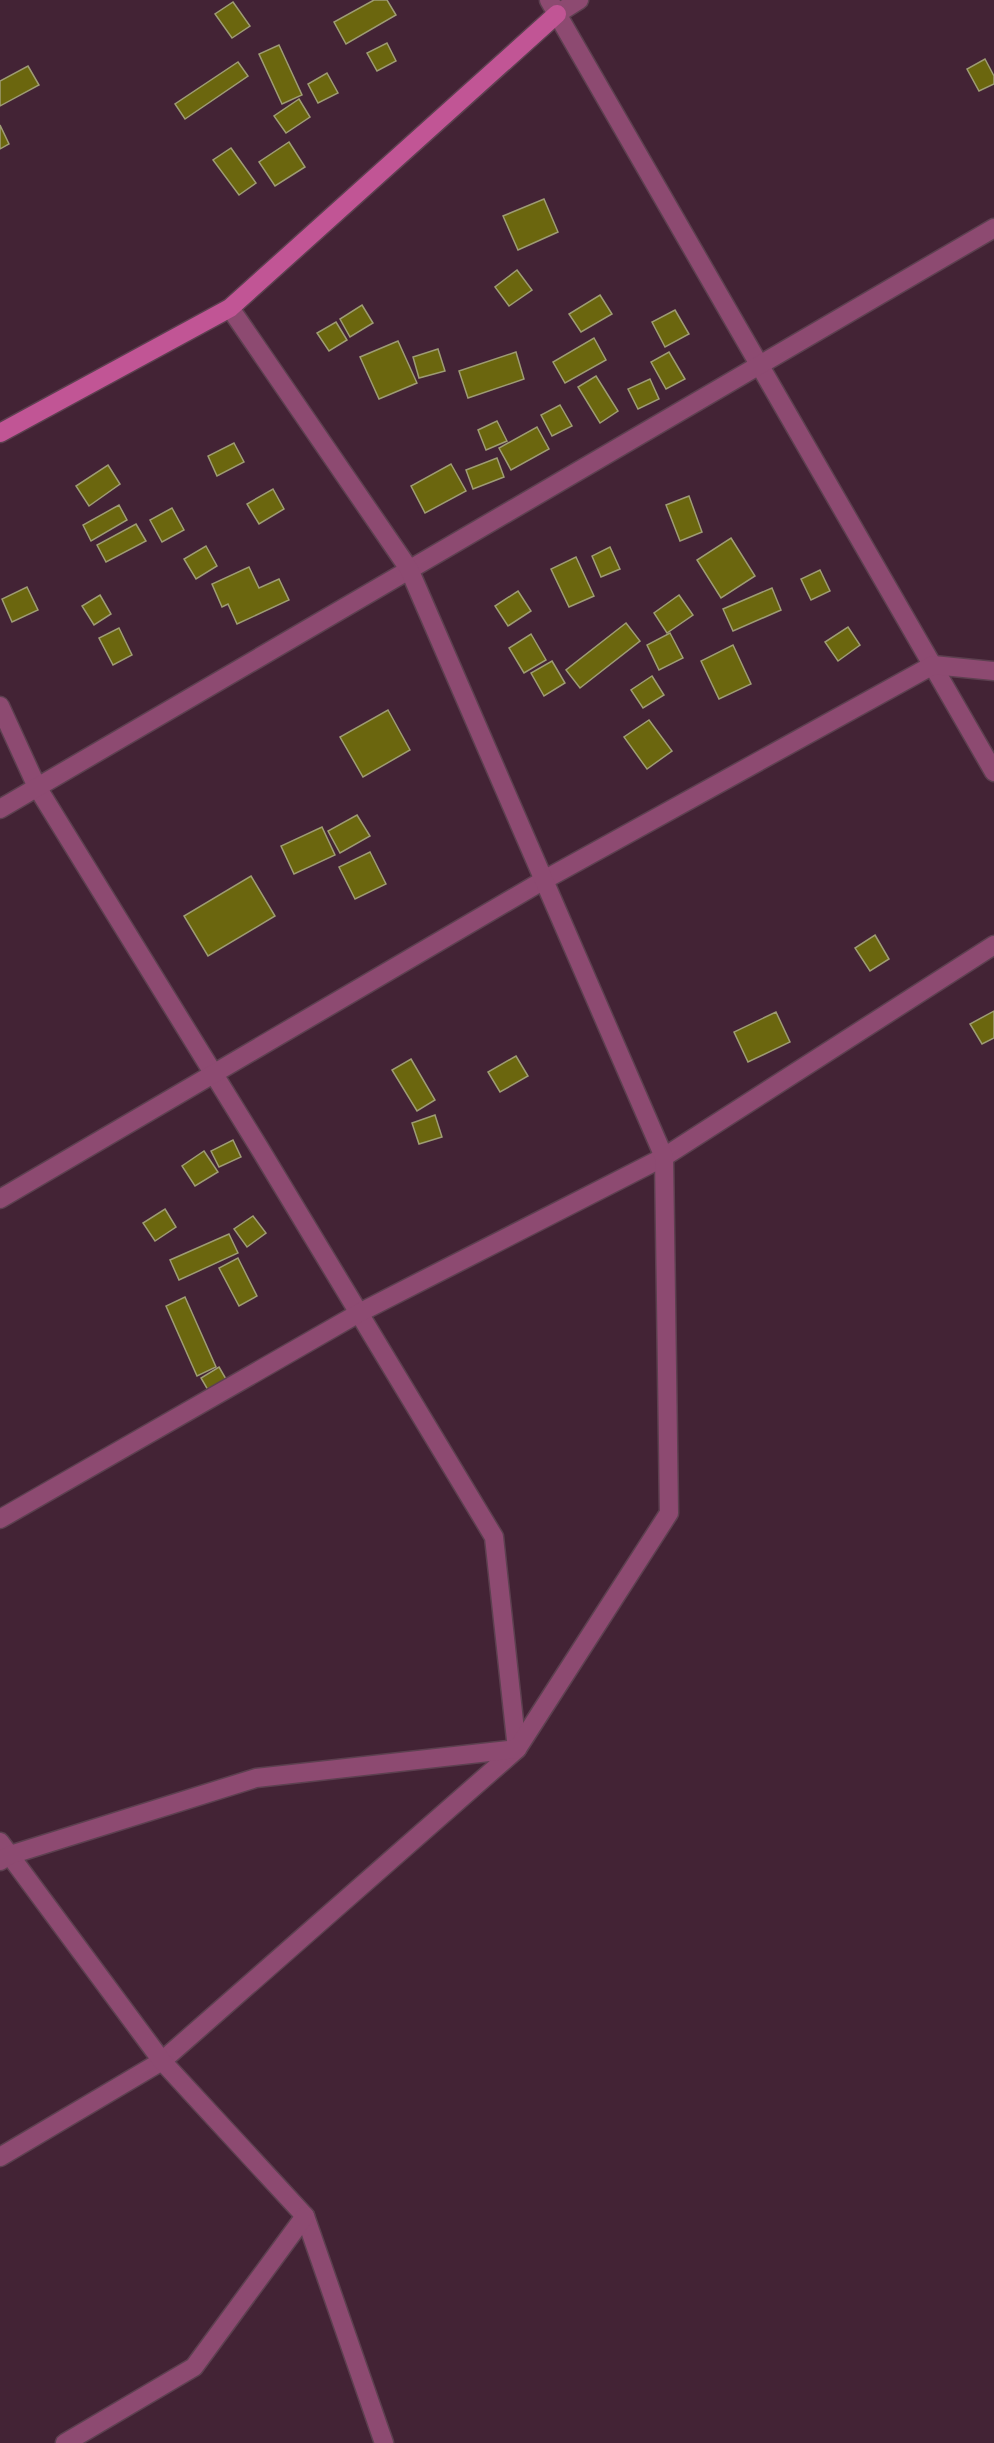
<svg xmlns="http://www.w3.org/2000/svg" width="994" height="2443" font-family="Raleway,sans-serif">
  <rect width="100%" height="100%" fill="#432335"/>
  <!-- building -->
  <g fill="#6b660e" stroke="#9e9c74" stroke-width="1.5">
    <polygon points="374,0 387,0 396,15 346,44 334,22"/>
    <polygon points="233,2 250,26 232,38 215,14"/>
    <polygon points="387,43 396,61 377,71 367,53"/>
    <polygon points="279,45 302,95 282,104 259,54"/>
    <polygon points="985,59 994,76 994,84 979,91 967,69"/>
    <polygon points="238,62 248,76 185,119 175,104"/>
    <polygon points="28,66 39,85 0,106 0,81"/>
    <polygon points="327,73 338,93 318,103 308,84"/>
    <polygon points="299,99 310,117 286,133 274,116"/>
    <polygon points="0,125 9,144 0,149"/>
    <polygon points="289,142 305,167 275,186 259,162"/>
    <polygon points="231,148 256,183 239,195 213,160"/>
    <polygon points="544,199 558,232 518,250 503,216"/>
    <polygon points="517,270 532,290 509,306 495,287"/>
    <polygon points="600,295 612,314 581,332 569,314"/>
    <polygon points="362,305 373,323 350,337 340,319"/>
    <polygon points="675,310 689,334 665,347 652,322"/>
    <polygon points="336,322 347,340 329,351 317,333"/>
    <polygon points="594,338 606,360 565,383 553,362"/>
    <polygon points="398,341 417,383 379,399 360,357"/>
    <polygon points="438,349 445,371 419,378 413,357"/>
    <polygon points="516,352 524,379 468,398 459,371"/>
    <polygon points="669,352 685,379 666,389 651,362"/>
    <polygon points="596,376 618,411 600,423 578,387"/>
    <polygon points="650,379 659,399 638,409 628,389"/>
    <polygon points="560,405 572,426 552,436 541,415"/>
    <polygon points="497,421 507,441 486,450 478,430"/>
    <polygon points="537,427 549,449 511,470 499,448"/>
    <polygon points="234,443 244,462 217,476 208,456"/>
    <polygon points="497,458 504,477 473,489 466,470"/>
    <polygon points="451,464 466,491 425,513 411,486"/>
    <polygon points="108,465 120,484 89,506 76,486"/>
    <polygon points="273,489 284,509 259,524 247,504"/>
    <polygon points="689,496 702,532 680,541 666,505"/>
    <polygon points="119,505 127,520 91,541 83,525"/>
    <polygon points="172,508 184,530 162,542 150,520"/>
    <polygon points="136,524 146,541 106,562 97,545"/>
    <polygon points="731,538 755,576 721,598 697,560"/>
    <polygon points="206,546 217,566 196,579 184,559"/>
    <polygon points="610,547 620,569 601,577 592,556"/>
    <polygon points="576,557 594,596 569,607 551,569"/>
    <polygon points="249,567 259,588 279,579 289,600 237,624 228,604 222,607 212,584"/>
    <polygon points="820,570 830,591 811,600 801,579"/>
    <polygon points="27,587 38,610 12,622 2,599"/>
    <polygon points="772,588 781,610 733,631 723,609"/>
    <polygon points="518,591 531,611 508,626 495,606"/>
    <polygon points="100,595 111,614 94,625 82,606"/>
    <polygon points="679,595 693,615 667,633 654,613"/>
    <polygon points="626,623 640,641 580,688 566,670"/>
    <polygon points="848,627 860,645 838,661 825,642"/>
    <polygon points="119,628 132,655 113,665 99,638"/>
    <polygon points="670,633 683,658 659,670 647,645"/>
    <polygon points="531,634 546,660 524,673 509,648"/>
    <polygon points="733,645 751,684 719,699 701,661"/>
    <polygon points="552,661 565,683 544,696 531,673"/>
    <polygon points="652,676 664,695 643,708 631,690"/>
    <polygon points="388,710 410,750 363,777 340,737"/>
    <polygon points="649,720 672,751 647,769 624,737"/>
    <polygon points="357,815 370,836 340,853 328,831"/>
    <polygon points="322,827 335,855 294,874 281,846"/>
    <polygon points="370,852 386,884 355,899 339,867"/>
    <polygon points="251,876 275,916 208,956 184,916"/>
    <polygon points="875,935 889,959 870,971 855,948"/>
    <polygon points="994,1011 994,1038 982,1044 970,1024"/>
    <polygon points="776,1012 790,1042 748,1062 734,1032"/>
    <polygon points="516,1056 528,1076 500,1092 488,1072"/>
    <polygon points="411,1059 435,1100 417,1111 392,1070"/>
    <polygon points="435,1115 442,1137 419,1144 412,1123"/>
    <polygon points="233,1140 241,1157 219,1167 211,1151"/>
    <polygon points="204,1151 218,1172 195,1186 182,1166"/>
    <polygon points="165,1209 176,1227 155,1241 143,1223"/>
    <polygon points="253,1216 266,1233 247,1247 234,1229"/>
    <polygon points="229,1234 238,1253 179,1280 170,1260"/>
    <polygon points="238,1258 257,1296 239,1306 219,1268"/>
    <polygon points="185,1297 216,1367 197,1376 166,1306"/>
    <polygon points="219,1367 230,1386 212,1397 201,1378"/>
  </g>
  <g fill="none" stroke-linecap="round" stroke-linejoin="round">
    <!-- street casing -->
    <g stroke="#5d4050" stroke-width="21">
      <g id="street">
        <polyline points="549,0 994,772"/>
        <polyline points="557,14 579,0"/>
        <polyline points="0,706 37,787 260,1149 494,1537 517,1749 162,2061 0,2157"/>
        <polyline points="0,809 994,228"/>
        <polyline points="0,1199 544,880 933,665 994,671"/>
        <polyline points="0,1519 359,1313 664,1157 994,945"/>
        <polyline points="0,1842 162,2061 305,2216 384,2443"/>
        <polyline points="0,1861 10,1855 256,1778 517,1749 669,1513 664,1157 409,569 230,308"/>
        <polyline points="65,2443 194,2367 305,2216"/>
      </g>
    </g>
    <!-- secondary casing -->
    <g stroke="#5d4050" stroke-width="21">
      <polyline id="secondary" points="0,433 230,308 557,14"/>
    </g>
    <!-- street -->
    <use href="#street" stroke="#8d4a71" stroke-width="18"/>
    <!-- secondary -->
    <use href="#secondary" stroke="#c15595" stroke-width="18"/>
  </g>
</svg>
